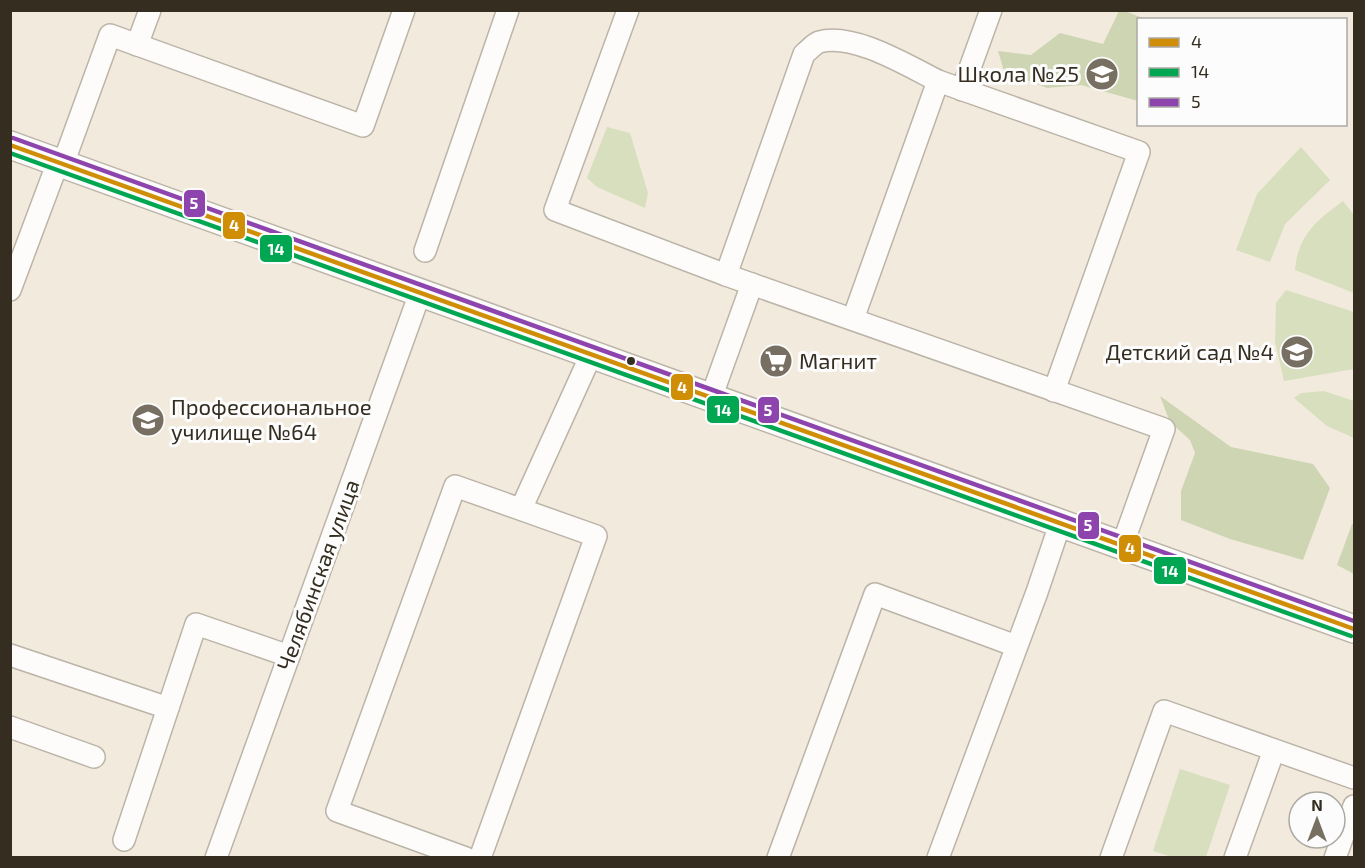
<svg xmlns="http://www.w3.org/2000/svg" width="1365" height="868" font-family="'Exo 2',sans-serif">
  <rect width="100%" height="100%" fill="#f2eadc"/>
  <!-- green -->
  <g fill="#d8dfbe">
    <polygon points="607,127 630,133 648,193 645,208 597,187 587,178"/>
    <polygon points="1301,147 1330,180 1285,224 1270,262 1236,250 1257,194"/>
    <path d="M1343,201l11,14v78l-59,-23c3,-35 21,-49 48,-69z"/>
    <polygon points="1286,290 1354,312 1354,369 1284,381 1275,342 1276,303"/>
    <polygon points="1324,391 1354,401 1354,438 1327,426 1294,398 1301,393"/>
    <polygon points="1180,769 1230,785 1206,857 1172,857 1153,851"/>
  </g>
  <!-- forest -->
  <g fill="#ced5b3">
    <polygon points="1119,11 1125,11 1145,19 1138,20 1138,101 1081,85 1047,88 1004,71 998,51 1031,55 1060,33 1103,44"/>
    <polygon points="1160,396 1231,447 1313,464 1330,488 1303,560 1230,539 1181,520 1181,491 1195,453 1190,440 1170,422"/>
    <polygon points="1352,524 1354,525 1354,574 1337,565"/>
  </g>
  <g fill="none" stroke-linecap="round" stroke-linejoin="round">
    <!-- minor casing -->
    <g stroke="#bbb4a8" stroke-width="24">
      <g id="minor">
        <polyline points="628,10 555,210 726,275 1164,429 1122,546"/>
        <polyline points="137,45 150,10"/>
        <polyline points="962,90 991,10"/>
        <polyline points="63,164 110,35 363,126 404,10"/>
        <polyline points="425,251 508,10"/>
        <path d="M726,275l78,-221c5,-4 10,-10 15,-12 34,-10 89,24 119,39"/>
        <polyline points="10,290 58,162"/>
        <polyline points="853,319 938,81 1139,152 1054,391"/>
        <polyline points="711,398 752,284"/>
        <polyline points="521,509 591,355"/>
        <polyline points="10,655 168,708"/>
        <polyline points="10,727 94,757"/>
        <polyline points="124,840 196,624 289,656"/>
        <polyline points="216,858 420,293"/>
        <polyline points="466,858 337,811 455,486 596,536 480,858"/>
        <polyline points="778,858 875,594 1016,646"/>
        <polyline points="938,858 1037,592 1060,524"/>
        <polyline points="1111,858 1164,711 1354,778"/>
        <polyline points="1235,858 1274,750"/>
        <polyline points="1335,858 1354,806"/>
      </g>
    </g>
    <!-- major casing -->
    <g stroke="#bbb4a8" stroke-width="30">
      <polyline id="major" points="10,145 1354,629"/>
    </g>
    <!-- minor -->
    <use href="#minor" stroke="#fdfcfa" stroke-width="21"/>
    <!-- major -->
    <use href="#major" stroke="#fdfcfa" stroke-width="27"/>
    <!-- bus-1 casing -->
    <g stroke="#fcfcfc" stroke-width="9">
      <polyline id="bus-1" points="10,145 1354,629"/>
    </g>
    <!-- bus-2 casing -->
    <g stroke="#fcfcfc" stroke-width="9">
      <polyline id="bus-2" points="10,153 1351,636"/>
    </g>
    <!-- bus-3 casing -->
    <g stroke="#fcfcfc" stroke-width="9">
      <polyline id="bus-3" points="13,138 1354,621"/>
    </g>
    <!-- bus-1 -->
    <use href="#bus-1" stroke="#d08e06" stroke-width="4.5"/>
    <!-- bus-2 -->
    <use href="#bus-2" stroke="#00a651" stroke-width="4.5"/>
    <!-- bus-3 -->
    <use href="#bus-3" stroke="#8e44ad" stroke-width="4.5"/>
  </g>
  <!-- icons -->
  <defs>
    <g id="school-disc" transform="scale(1.725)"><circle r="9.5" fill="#766f62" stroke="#fcfcfc"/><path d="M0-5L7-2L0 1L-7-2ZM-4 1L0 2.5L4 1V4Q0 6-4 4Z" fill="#fff"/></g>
    <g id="supermarket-disc" transform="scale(1.725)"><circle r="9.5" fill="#766f62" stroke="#fcfcfc"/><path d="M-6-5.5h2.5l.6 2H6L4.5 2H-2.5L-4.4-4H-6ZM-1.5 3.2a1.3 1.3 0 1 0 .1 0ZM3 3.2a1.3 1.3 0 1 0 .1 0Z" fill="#fff"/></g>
    <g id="university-disc" transform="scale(1.725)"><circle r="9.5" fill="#766f62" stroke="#fcfcfc"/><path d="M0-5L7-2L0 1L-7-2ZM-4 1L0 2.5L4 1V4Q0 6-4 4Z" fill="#fff"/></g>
  </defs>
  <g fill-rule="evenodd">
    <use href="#school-disc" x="1102" y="74"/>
    <use href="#school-disc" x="1297" y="352"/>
    <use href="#supermarket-disc" x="776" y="361"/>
    <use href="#university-disc" x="148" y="420"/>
  </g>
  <!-- markers -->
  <circle fill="#342d20" stroke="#fcfcfc" stroke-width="2" cx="631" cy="361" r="5"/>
  <g text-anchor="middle" stroke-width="6" stroke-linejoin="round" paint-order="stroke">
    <!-- poi labels -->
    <g font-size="22" fill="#342d20" stroke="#fcfcfc" text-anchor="end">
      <text x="1079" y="82">Школа №25</text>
      <text x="1274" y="360">Детский сад №4</text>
      <text x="799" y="369" text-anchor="start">Магнит</text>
      <text x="171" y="415" text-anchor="start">Профессиональное<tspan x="171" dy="25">училище №64</tspan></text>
    </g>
    <!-- street labels -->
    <g font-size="22" fill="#342d20" stroke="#fcfcfc">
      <text transform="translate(318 575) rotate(-70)" y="8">Челябинская улица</text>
    </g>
  </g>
  <g stroke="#fcfcfc" stroke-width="2">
    <rect x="183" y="189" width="23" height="29" rx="6" fill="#8e44ad"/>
    <rect x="222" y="211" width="24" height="29" rx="6" fill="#d08e06"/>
    <rect x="259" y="234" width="34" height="29" rx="6" fill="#00a651"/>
    <rect x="670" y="373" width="24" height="28" rx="6" fill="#d08e06"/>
    <rect x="706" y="395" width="34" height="29" rx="6" fill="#00a651"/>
    <rect x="757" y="396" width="23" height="28" rx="6" fill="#8e44ad"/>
    <rect x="1077" y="511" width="23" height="29" rx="6" fill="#8e44ad"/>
    <rect x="1118" y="534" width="24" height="29" rx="6" fill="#d08e06"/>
    <rect x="1153" y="556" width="34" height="29" rx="6" fill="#00a651"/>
  </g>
  <g font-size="16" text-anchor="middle" font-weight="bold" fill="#fff">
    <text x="194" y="209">5</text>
    <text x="234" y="231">4</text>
    <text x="276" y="255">14</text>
    <text x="682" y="393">4</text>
    <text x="723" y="416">14</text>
    <text x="768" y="416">5</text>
    <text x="1088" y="531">5</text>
    <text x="1130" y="554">4</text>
    <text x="1170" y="577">14</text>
  </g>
  <!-- border -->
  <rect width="1365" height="868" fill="none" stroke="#342d20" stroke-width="24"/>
  <!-- legend -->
  <rect x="1137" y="18" width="210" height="108" fill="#fcfcfc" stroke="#aca9a4" stroke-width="1.5"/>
  <rect x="1149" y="38" width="30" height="9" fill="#d08e06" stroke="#aca9a4" stroke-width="1.5"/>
  <text x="1191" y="48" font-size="18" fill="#342d20">4</text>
  <rect x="1149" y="68" width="30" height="9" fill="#00a651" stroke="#aca9a4" stroke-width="1.5"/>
  <text x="1191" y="78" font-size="18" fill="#342d20">14</text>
  <rect x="1149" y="98" width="30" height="9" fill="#8e44ad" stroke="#aca9a4" stroke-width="1.5"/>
  <text x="1191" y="108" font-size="18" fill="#342d20">5</text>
  <!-- north arrow -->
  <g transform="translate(1317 820)"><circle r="28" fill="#fcfcfc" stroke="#aca9a4" stroke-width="1.5"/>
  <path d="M0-4.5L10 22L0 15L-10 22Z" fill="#766f62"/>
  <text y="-9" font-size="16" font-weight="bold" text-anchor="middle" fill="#342d20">N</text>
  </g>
</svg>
